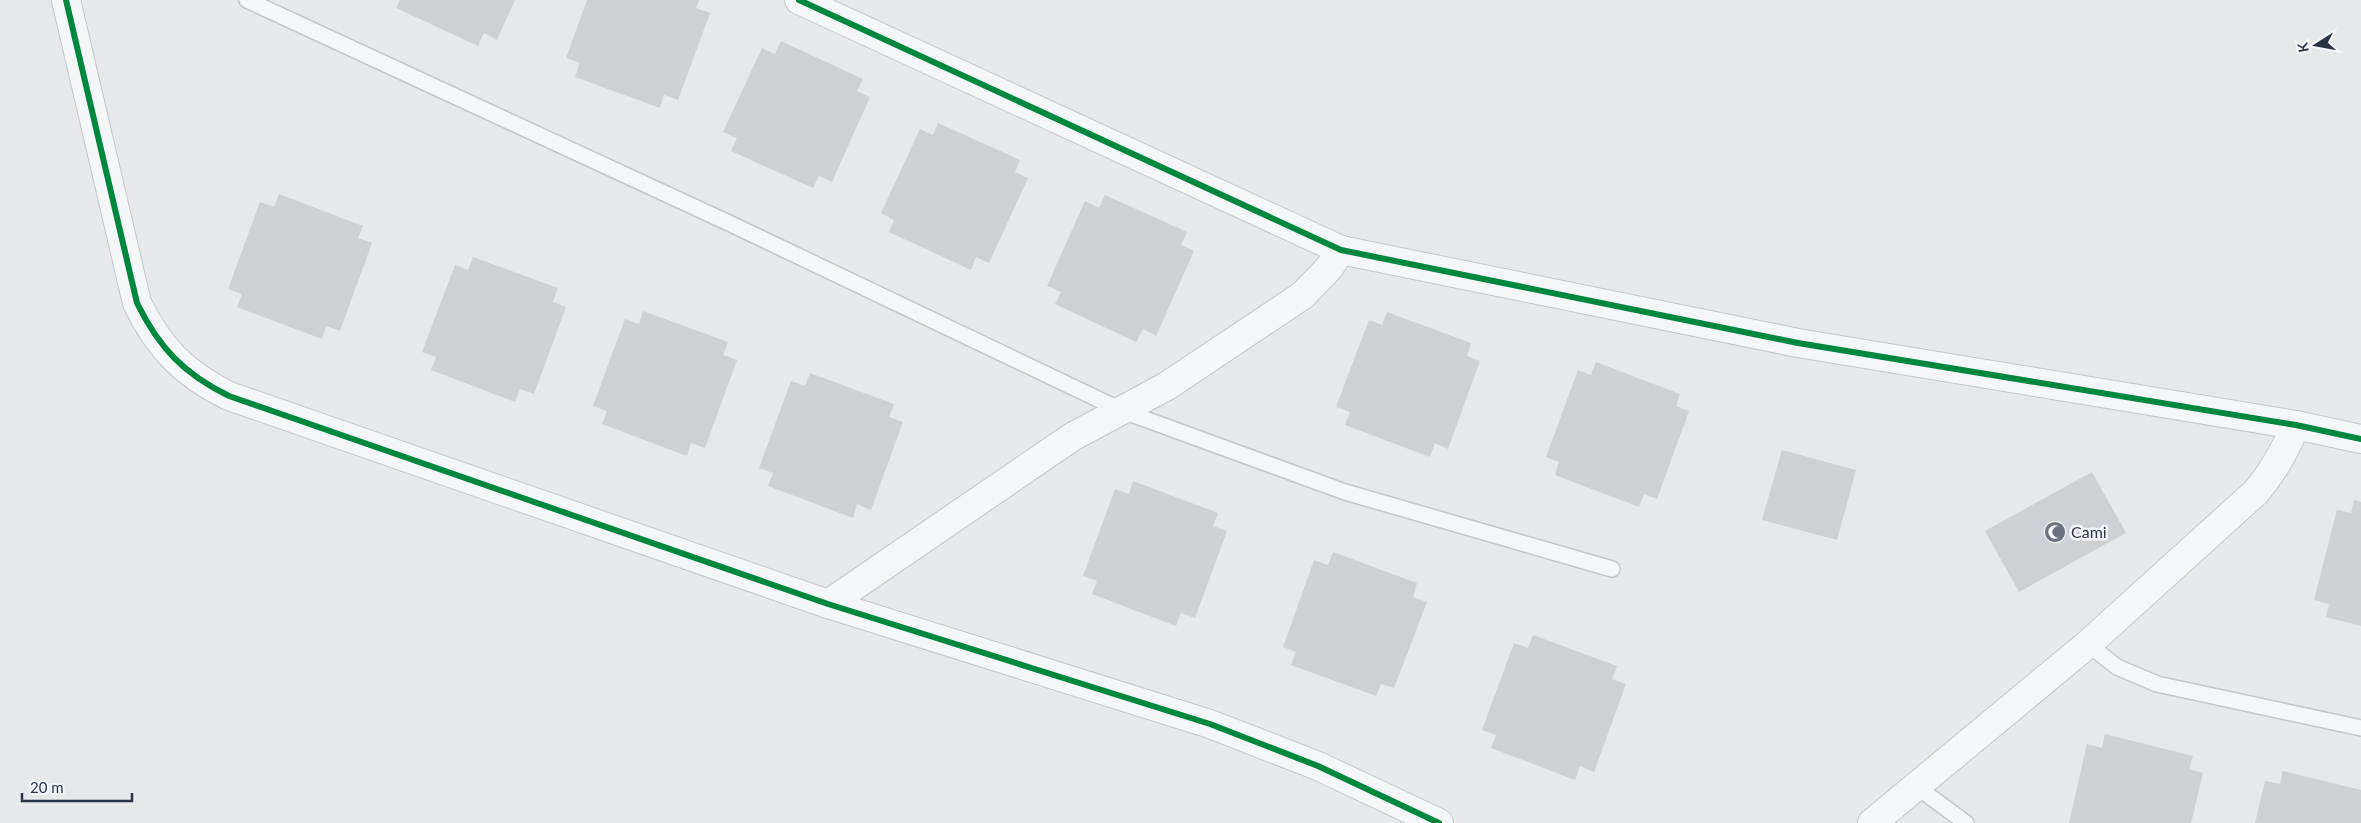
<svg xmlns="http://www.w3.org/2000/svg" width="2361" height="823" font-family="Lato,sans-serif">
  <rect width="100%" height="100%" fill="#e6e8ea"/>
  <!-- building -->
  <g fill="#ced0d3">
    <polygon points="400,0 515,0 497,40 484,33 478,46 396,8"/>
    <polygon points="587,0 699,0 696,8 710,13 678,100 664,95 660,108 575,77 580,63 566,58"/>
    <polygon points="781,41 863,79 857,91 870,97 832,182 819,176 813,188 731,151 737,138 723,132 762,48 775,54"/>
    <polygon points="938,123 1020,160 1015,172 1028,178 989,263 976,257 971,270 889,232 894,220 881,213 920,129 933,135"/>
    <polygon points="279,194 363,226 358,238 372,243 340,331 326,326 322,339 237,307 242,294 228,289 260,202 274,207"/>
    <polygon points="1105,195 1187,232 1181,245 1194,251 1156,336 1143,329 1136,342 1055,304 1061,292 1047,286 1085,201 1099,208"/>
    <polygon points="473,257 558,288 553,302 566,307 534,394 520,389 515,402 431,370 436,357 422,352 455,265 468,270"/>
    <polygon points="643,311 728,342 723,355 737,360 705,448 691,443 687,456 602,424 607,411 593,406 625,319 639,324"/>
    <polygon points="1387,312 1471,343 1467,356 1480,361 1448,449 1435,443 1430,457 1345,425 1350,412 1336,407 1369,320 1382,325"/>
    <polygon points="1596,362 1680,394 1676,406 1689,411 1657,499 1644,494 1639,507 1555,475 1559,462 1546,457 1578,370 1591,375"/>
    <polygon points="810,373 894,404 889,417 903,422 871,510 857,504 853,518 768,486 773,473 759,468 791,381 805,386"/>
    <polygon points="1782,450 1856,470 1837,540 1762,520"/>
    <polygon points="2092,472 2126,533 2019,592 1985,531"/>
    <polygon points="1133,481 1218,513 1213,526 1227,531 1195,618 1181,613 1176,626 1092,594 1097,581 1083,576 1115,489 1129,494"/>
    <polygon points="2354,500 2361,502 2361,626 2326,617 2329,604 2314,600 2337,510 2351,513"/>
    <polygon points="1333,552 1417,583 1413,597 1427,602 1394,688 1381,684 1376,696 1291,665 1296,652 1283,647 1314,560 1328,565"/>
    <polygon points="1533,635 1617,666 1612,679 1626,684 1594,772 1580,766 1575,780 1491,748 1496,735 1482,730 1514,643 1528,648"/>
    <polygon points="2105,734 2193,756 2189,769 2203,773 2191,823 2069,823 2087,744 2102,748"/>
    <polygon points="2283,771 2361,790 2361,823 2255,823 2265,781 2280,784"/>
  </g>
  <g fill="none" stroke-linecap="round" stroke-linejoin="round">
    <!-- service casing -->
    <g stroke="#c4c6c8" stroke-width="18">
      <g id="service">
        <polyline points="247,0 731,224 1123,411 1345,492 1612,569"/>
        <polyline points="2088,644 2117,667 2157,684 2361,728"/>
        <polyline points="1917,787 1966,823"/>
      </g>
    </g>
    <!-- minor casing -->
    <g stroke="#c4c6c8" stroke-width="30">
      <g id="minor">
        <path d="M66,0l71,303c22,45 47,71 92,93l599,208 382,120 108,42 121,57"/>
        <polyline points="799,0 1341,250 1798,343 2296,425 2361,439"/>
        <polyline points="828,604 1072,437 1167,386 1303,295 1329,268 1341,250"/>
        <path d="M1872,823l216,-179 168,-152c18,-21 29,-42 40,-67"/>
      </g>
    </g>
    <!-- service -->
    <use href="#service" stroke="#f5f6f7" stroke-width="15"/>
    <!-- minor -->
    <use href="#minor" stroke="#f5f6f7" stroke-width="28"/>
    <!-- cycleway casing -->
    <g stroke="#f4f6f9" stroke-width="9">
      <g id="cycleway">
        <path d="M66,0l71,303c22,45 47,71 92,93l599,208 382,120 108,42 121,57"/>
        <polyline points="799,0 1341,250 1798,343 2296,425 2361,439"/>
      </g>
    </g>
    <!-- cycleway -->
    <use href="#cycleway" stroke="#00873e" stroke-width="6"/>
  </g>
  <!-- icons -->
  <defs>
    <g id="mosque-disc" transform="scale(1.125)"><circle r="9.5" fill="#6c737f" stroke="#f4f6f9"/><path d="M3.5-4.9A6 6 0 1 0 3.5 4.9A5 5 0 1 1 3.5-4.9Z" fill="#fff"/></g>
  </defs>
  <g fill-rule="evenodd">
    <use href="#mosque-disc" x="2055" y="532"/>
  </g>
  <g text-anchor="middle" stroke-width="5" stroke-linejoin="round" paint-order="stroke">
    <!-- poi labels -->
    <g font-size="16" fill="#2b3445" stroke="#f4f6f9" text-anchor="start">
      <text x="2071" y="538">Cami</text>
    </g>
  </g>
  <!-- north arrow -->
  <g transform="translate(2316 45) rotate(259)" stroke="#f4f6f9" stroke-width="4" paint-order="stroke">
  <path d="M0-4L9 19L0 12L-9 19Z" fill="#2b3445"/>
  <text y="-8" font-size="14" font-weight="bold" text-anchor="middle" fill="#2b3445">K</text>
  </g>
  <!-- scale -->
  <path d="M22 793v8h110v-8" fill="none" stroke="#2b3445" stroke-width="2.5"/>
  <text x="30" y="793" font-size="15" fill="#2b3445" stroke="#f4f6f9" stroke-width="4" paint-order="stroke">20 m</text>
</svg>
